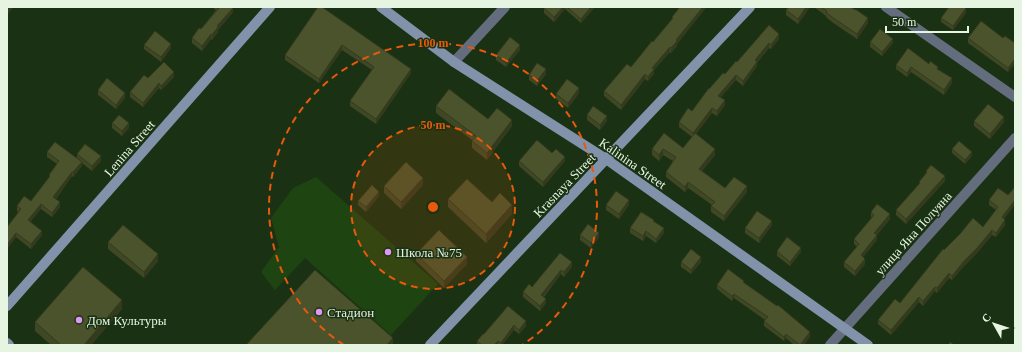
<svg xmlns="http://www.w3.org/2000/svg" width="1022" height="352" font-family="'Times New Roman',serif">
  <rect width="100%" height="100%" fill="#1a3213"/>
  <!-- park -->
  <polygon fill="#1e4412" points="316,177 438,284 391,335 305,258 275,290 261,272 279,247 271,218 293,188"/>
  <g fill="none" stroke-linecap="round" stroke-linejoin="round">
    <!-- street -->
    <g stroke="#636d7d" stroke-width="10">
      <polyline points="886,7 1015,97"/>
      <polyline points="454,62 505,7"/>
      <polyline points="830,345 1015,138"/>
    </g>
    <!-- secondary -->
    <g stroke="#8292ab" stroke-width="10">
      <polyline points="381,7 454,62 606,159 868,345"/>
      <polyline points="7,306 270,7"/>
      <polyline points="7,343 9,345"/>
      <polyline points="430,345 750,7"/>
    </g>
  </g>
  <!-- wall -->
  <g fill="#404725">
    <polygon points="214,7 233,7 233,12 218,30 218,32 212,40 211,39 202,51 192,43 192,38 201,29 216,10 214,9"/>
    <polygon points="318,7 411,73 376,124 350,106 350,101 372,70 342,50 319,83 285,60 285,55"/>
    <polygon points="545,7 595,7 581,23 565,9 554,22 544,13 544,8"/>
    <polygon points="706,7 677,44 677,46 671,53 670,52 654,70 654,74 648,81 645,79 621,110 604,96 604,91 631,67 653,42 672,19 672,17"/>
    <polygon points="789,7 810,7 798,24 786,15 786,10"/>
    <polygon points="814,7 851,7 868,23 857,39 832,22 826,17 826,16"/>
    <polygon points="966,13 953,30 941,22 941,18"/>
    <polygon points="779,34 779,39 771,49 769,48 757,63 757,66 743,86 736,80 721,97 725,105 717,116 712,113 696,134 715,155 702,171 725,188 747,192 724,221 711,212 711,206 712,205 688,188 685,192 666,177 666,172 673,161 663,155 659,161 652,155 652,149 683,148 692,137 679,127 679,122 692,111 709,89 725,74 737,62"/>
    <polygon points="968,38 1003,38 1015,43 1015,63 1008,72 968,43"/>
    <polygon points="870,42 893,43 882,56 870,47"/>
    <polygon points="144,45 171,48 161,62 144,49"/>
    <polygon points="520,50 506,67 496,60 496,55"/>
    <polygon points="929,64 938,69 952,83 944,95 911,72 907,77 896,69 896,65"/>
    <polygon points="546,74 537,86 529,80 529,75"/>
    <polygon points="174,77 161,90 159,88 143,107 130,97 130,92 148,78"/>
    <polygon points="98,90 125,98 116,109 98,95"/>
    <polygon points="579,93 568,108 556,99 556,94"/>
    <polygon points="436,106 488,119 512,126 487,160 472,148 472,140 436,113"/>
    <polygon points="587,115 607,121 600,130 587,120"/>
    <polygon points="974,121 1004,122 990,139 974,126"/>
    <polygon points="112,123 129,128 122,136 112,128"/>
    <polygon points="952,149 972,156 965,164 952,153"/>
    <polygon points="47,152 77,158 77,154 101,161 92,171 82,163 82,166 73,177 72,176 56,199 60,207 52,217 41,209 30,222 42,235 31,249 16,237 7,249 18,212 17,211 17,206 31,201 49,178 49,175 57,164 47,157"/>
    <polygon points="552,153 565,161 543,187 519,166 519,161"/>
    <polygon points="926,171 945,181 906,224 896,215 896,210 919,185 919,182 926,174"/>
    <polygon points="423,185 401,209 384,193 384,186"/>
    <polygon points="1015,187 1015,204 1004,219 1005,225 996,237 992,235 977,253 964,266 952,280 949,278 937,293 935,291 923,306 919,302 891,335 878,324 878,320 900,303 944,250 983,227 996,210 989,205 989,200 1008,195"/>
    <polygon points="379,196 366,212 358,205 358,201"/>
    <polygon points="448,199 492,202 512,214 486,243 448,207"/>
    <polygon points="606,205 629,205 619,219 606,210"/>
    <polygon points="871,212 890,219 877,235 877,240 863,257 865,264 855,276 844,267 844,262 857,247 854,244 854,239 872,218 871,217"/>
    <polygon points="654,221 664,233 656,243 646,236 643,241 630,233 630,228"/>
    <polygon points="772,225 759,243 745,233 745,228"/>
    <polygon points="580,235 599,237 591,248 580,240"/>
    <polygon points="108,242 158,261 144,278 108,249"/>
    <polygon points="777,251 801,252 790,266 777,256"/>
    <polygon points="560,253 572,267 564,277 561,274 544,297 546,303 540,311 523,297 523,292 532,287"/>
    <polygon points="416,254 467,264 444,288 416,261"/>
    <polygon points="681,262 701,262 691,274 681,267"/>
    <polygon points="744,283 810,337 804,345 794,345 786,338 784,341 764,326 764,321 765,320 734,298 732,301 717,289 717,285"/>
    <polygon points="508,306 526,326 519,334 514,330 502,345 477,345 477,341 484,334"/>
    <polygon points="122,309 91,345 51,345 35,331 35,322"/>
  </g>
  <!-- shaded-wall -->
  <g fill="#343a1e">
    <polygon points="10,7 14,7 7,15 7,11"/>
    <polygon points="563,7 565,7 565,9 554,22 554,17"/>
    <polygon points="591,7 595,7 581,23 581,19"/>
    <polygon points="703,7 706,7 706,8 677,44 677,46 671,53 671,48 676,40"/>
    <polygon points="806,7 810,7 798,24 798,19"/>
    <polygon points="233,8 233,12 218,30 218,32 212,40 212,35 217,26"/>
    <polygon points="966,8 966,13 953,30 953,26"/>
    <polygon points="868,18 868,23 857,39 857,34"/>
    <polygon points="211,34 211,39 202,51 202,46"/>
    <polygon points="779,34 779,39 771,49 771,45"/>
    <polygon points="893,39 893,43 882,56 882,52"/>
    <polygon points="769,43 769,48 757,63 757,66 743,86 743,81 755,60"/>
    <polygon points="171,44 171,48 161,62 161,57"/>
    <polygon points="342,45 342,50 319,83 319,79"/>
    <polygon points="520,45 520,50 506,67 506,63"/>
    <polygon points="670,47 670,52 654,70 654,74 648,81 648,77 652,68"/>
    <polygon points="1015,59 1015,63 1008,72 1008,68"/>
    <polygon points="911,67 911,72 907,77 907,73"/>
    <polygon points="411,69 411,73 376,124 376,119"/>
    <polygon points="546,69 546,74 537,86 537,81"/>
    <polygon points="174,72 174,77 161,90 161,86"/>
    <polygon points="645,74 645,79 621,110 621,105"/>
    <polygon points="736,75 736,80 718,100 718,96"/>
    <polygon points="952,78 952,83 944,95 944,90"/>
    <polygon points="159,83 159,88 143,107 143,103"/>
    <polygon points="579,88 579,93 568,108 568,103"/>
    <polygon points="125,93 125,98 116,109 116,105"/>
    <polygon points="725,100 725,105 717,116 717,111"/>
    <polygon points="712,108 712,113 693,137 693,133"/>
    <polygon points="607,116 607,121 600,130 600,125"/>
    <polygon points="1004,117 1004,122 990,139 990,134"/>
    <polygon points="512,120 512,126 487,160 487,153"/>
    <polygon points="129,123 129,128 122,136 122,131"/>
    <polygon points="663,149 663,155 659,161 659,155"/>
    <polygon points="715,149 715,155 699,175 699,169"/>
    <polygon points="972,152 972,156 965,164 965,160"/>
    <polygon points="101,156 101,161 92,171 92,166"/>
    <polygon points="565,157 565,161 543,187 543,182"/>
    <polygon points="82,162 82,166 73,177 73,172"/>
    <polygon points="72,172 72,176 53,202 53,197"/>
    <polygon points="945,176 945,181 906,224 906,219"/>
    <polygon points="423,178 423,185 401,209 401,202"/>
    <polygon points="688,182 688,188 685,192 685,187"/>
    <polygon points="747,186 747,192 724,221 724,216"/>
    <polygon points="379,192 379,196 366,212 366,207"/>
    <polygon points="629,200 629,205 619,219 619,214"/>
    <polygon points="1015,200 1015,204 1002,222 1002,217"/>
    <polygon points="60,202 60,207 52,217 52,213"/>
    <polygon points="41,204 41,209 28,225 28,220"/>
    <polygon points="512,205 512,214 486,243 486,234"/>
    <polygon points="890,214 890,219 874,238 874,233"/>
    <polygon points="1005,220 1005,225 996,237 996,233"/>
    <polygon points="772,221 772,225 759,243 759,238"/>
    <polygon points="664,228 664,233 656,243 656,239"/>
    <polygon points="992,230 992,235 977,253 964,266 952,280 952,276 964,261"/>
    <polygon points="42,231 42,235 31,249 31,244"/>
    <polygon points="646,231 646,236 643,241 643,236"/>
    <polygon points="16,233 16,237 7,249 7,245"/>
    <polygon points="599,233 599,237 591,248 591,243"/>
    <polygon points="877,235 877,240 861,260 861,255"/>
    <polygon points="801,248 801,252 790,266 790,262"/>
    <polygon points="158,254 158,261 144,278 144,272"/>
    <polygon points="467,257 467,264 444,288 444,281"/>
    <polygon points="701,257 701,262 691,274 691,270"/>
    <polygon points="865,259 865,264 855,276 855,271"/>
    <polygon points="572,262 572,267 564,277 564,272"/>
    <polygon points="561,270 561,274 541,299 541,295"/>
    <polygon points="949,273 949,278 937,293 937,288"/>
    <polygon points="935,287 935,291 923,306 923,301"/>
    <polygon points="734,294 734,298 732,301 732,296"/>
    <polygon points="919,297 919,302 891,335 891,330"/>
    <polygon points="546,299 546,303 540,311 540,306"/>
    <polygon points="122,300 122,309 91,345 84,345"/>
    <polygon points="526,321 526,326 519,334 519,330"/>
    <polygon points="514,325 514,330 502,345 501,345 501,343"/>
    <polygon points="810,332 810,337 804,345 800,345"/>
    <polygon points="786,334 786,338 784,341 784,337"/>
    <polygon points="393,338 393,345 387,345"/>
    <polygon points="498,341 498,345 494,345"/>
  </g>
  <!-- building -->
  <g fill="#4a532b" stroke="#343a1e">
    <polygon points="7,7 10,7 7,11"/>
    <polygon points="218,7 233,7 233,8 217,26 218,27 212,35 211,34 202,46 192,38 199,28 201,29 219,8"/>
    <polygon points="318,7 322,7 411,69 376,119 350,101 374,67 342,45 319,79 285,55"/>
    <polygon points="545,7 563,7 554,17 544,8"/>
    <polygon points="567,7 591,7 581,19"/>
    <polygon points="680,7 703,7 676,40 677,41 671,48 670,47 652,68 654,69 648,77 645,74 621,105 604,91 627,64 631,67 652,41 653,42 673,18 672,17"/>
    <polygon points="789,7 806,7 798,19 786,10"/>
    <polygon points="821,7 851,7 855,10 855,9 868,18 857,34 832,17 826,12 827,11"/>
    <polygon points="949,7 964,7 966,8 953,26 941,18"/>
    <polygon points="981,21 1003,38 1005,36 1015,43 1015,59 1008,68 968,38"/>
    <polygon points="769,25 779,34 771,45 769,43 755,60 757,62 743,81 736,75 718,96 725,100 717,111 712,108 693,133 679,122 688,108 692,111 709,88 709,89 723,73 725,74 736,61 737,62"/>
    <polygon points="880,29 893,39 882,52 870,42"/>
    <polygon points="155,31 171,44 161,57 144,45"/>
    <polygon points="510,37 520,45 506,63 496,55"/>
    <polygon points="908,48 929,64 930,61 938,67 937,69 952,78 944,90 911,67 907,73 896,65"/>
    <polygon points="164,62 174,72 161,86 159,83 143,103 130,92 144,75 148,78"/>
    <polygon points="537,63 546,69 537,81 529,75"/>
    <polygon points="107,78 125,93 116,105 98,90"/>
    <polygon points="567,79 579,88 568,103 556,94"/>
    <polygon points="449,89 488,119 497,108 512,120 487,153 472,141 476,136 436,106"/>
    <polygon points="988,104 1004,117 990,134 974,121"/>
    <polygon points="593,106 607,116 600,125 587,115"/>
    <polygon points="119,115 129,123 122,131 112,123"/>
    <polygon points="664,133 683,148 695,133 715,149 699,169 725,188 734,177 747,186 724,216 711,206 715,202 688,182 685,187 666,172 676,157 663,149 659,155 652,149"/>
    <polygon points="537,140 552,153 556,149 565,157 543,182 519,161"/>
    <polygon points="959,141 972,152 965,160 952,149"/>
    <polygon points="55,142 82,162 73,172 72,172 53,197 60,202 52,213 41,204 28,220 42,231 31,244 16,233 7,245 7,227 21,209 17,206 24,196 31,201 50,176 49,175 59,161 47,152"/>
    <polygon points="85,144 101,156 92,166 77,154"/>
    <polygon points="406,162 423,178 401,202 384,186"/>
    <polygon points="931,165 945,176 906,219 896,210 920,183 919,182 927,172 926,171"/>
    <polygon points="467,179 492,202 500,193 512,205 486,234 448,199"/>
    <polygon points="372,185 379,192 366,207 358,201"/>
    <polygon points="1015,187 1015,200 1002,217 1005,220 996,233 992,230 977,248 964,261 952,276 949,273 937,288 935,287 923,301 919,297 891,330 878,320 895,299 900,303 943,249 944,250 960,234 973,218 983,227 998,207 989,200 998,188 1008,195"/>
    <polygon points="616,191 629,200 619,214 606,205"/>
    <polygon points="877,204 890,214 874,233 877,235 861,255 865,259 855,271 844,262 859,244 854,239 874,215 871,212"/>
    <polygon points="757,211 772,221 759,238 745,228"/>
    <polygon points="641,212 654,220 653,221 664,228 656,239 646,231 643,236 630,228"/>
    <polygon points="588,224 599,233 591,243 580,235"/>
    <polygon points="123,225 158,254 144,272 108,242"/>
    <polygon points="439,230 467,257 444,281 416,254"/>
    <polygon points="787,237 801,248 790,262 777,251"/>
    <polygon points="691,249 701,257 691,270 681,262"/>
    <polygon points="560,253 572,262 564,272 561,270 541,295 546,299 540,306 523,292 529,284 532,287"/>
    <polygon points="83,267 122,300 84,345 61,345 35,322"/>
    <polygon points="728,269 744,281 743,282 777,306 778,305 810,332 800,345 786,334 784,337 764,321 768,317 734,294 732,296 717,285"/>
    <polygon points="315,270 393,338 387,345 246,345"/>
    <polygon points="508,306 526,321 519,330 514,325 501,343 498,341 494,345 482,345 477,341 483,334 484,334"/>
    <polygon points="950,342 954,345 949,345"/>
  </g>
  <!-- distance rings -->
  <circle cx="433" cy="207" r="82" fill="#e8590c" fill-opacity=".12"/>
  <g fill="none" stroke="#e8590c" stroke-width="2" stroke-dasharray="7 5">
    <circle cx="433" cy="207" r="82"/>
    <path d="M344 345A164 164 0 1 1 522 345"/>
  </g>
  <!-- markers -->
  <g fill="#df98f1" stroke="#1a3213" stroke-width="1.5">
    <circle cx="388" cy="252" r="4"/>
    <circle cx="319" cy="312" r="4"/>
    <circle cx="79" cy="320" r="4"/>
  </g>
  <g text-anchor="middle" stroke-width="3" stroke-linejoin="round" paint-order="stroke">
    <!-- street labels -->
    <g font-size="13" fill="#e6f5e2" stroke="#1a3213">
      <text transform="translate(129 148) rotate(-49)" y="5">Lenina Street</text>
      <text transform="translate(633 163) rotate(35)" y="5">Kalinina Street</text>
      <text transform="translate(564 185) rotate(-46)" y="5">Krasnaya Street</text>
      <text transform="translate(913 233) rotate(-48)" y="5">улица Яна Полуяна</text>
    </g>
    <!-- poi labels -->
    <g font-size="13" fill="#e6f5e2" stroke="#1a3213" text-anchor="start">
      <text x="396" y="257">Школа №75</text>
      <text x="327" y="317">Стадион</text>
      <text x="87" y="325">Дом Культуры</text>
    </g>
  </g>
  <circle cx="433" cy="207" r="6" fill="#e8590c" stroke="#1a3213" stroke-width="2"/>
  <g font-size="12" text-anchor="middle" font-weight="bold" fill="#e8590c" stroke="#1a3213" stroke-width="3" stroke-linejoin="round" paint-order="stroke">
    <text x="433" y="47">100 m</text>
    <text x="433" y="129">50 m</text>
  </g>
  <!-- border -->
  <rect width="1022" height="352" fill="none" stroke="#e6f5e2" stroke-width="16"/>
  <!-- north arrow -->
  <g transform="translate(994 324) rotate(309)" stroke="#1a3213" stroke-width="3" paint-order="stroke">
  <path d="M0-3L7 15L0 10L-7 15Z" fill="#e6f5e2"/>
  <text y="-6" font-size="11" font-weight="bold" text-anchor="middle" fill="#e6f5e2">С</text>
  </g>
  <!-- scale -->
  <path d="M886 26v6h82v-6" fill="none" stroke="#e6f5e2" stroke-width="2"/>
  <text x="892" y="26" font-size="12" fill="#e6f5e2" stroke="#1a3213" stroke-width="3" paint-order="stroke">50 m</text>
</svg>
